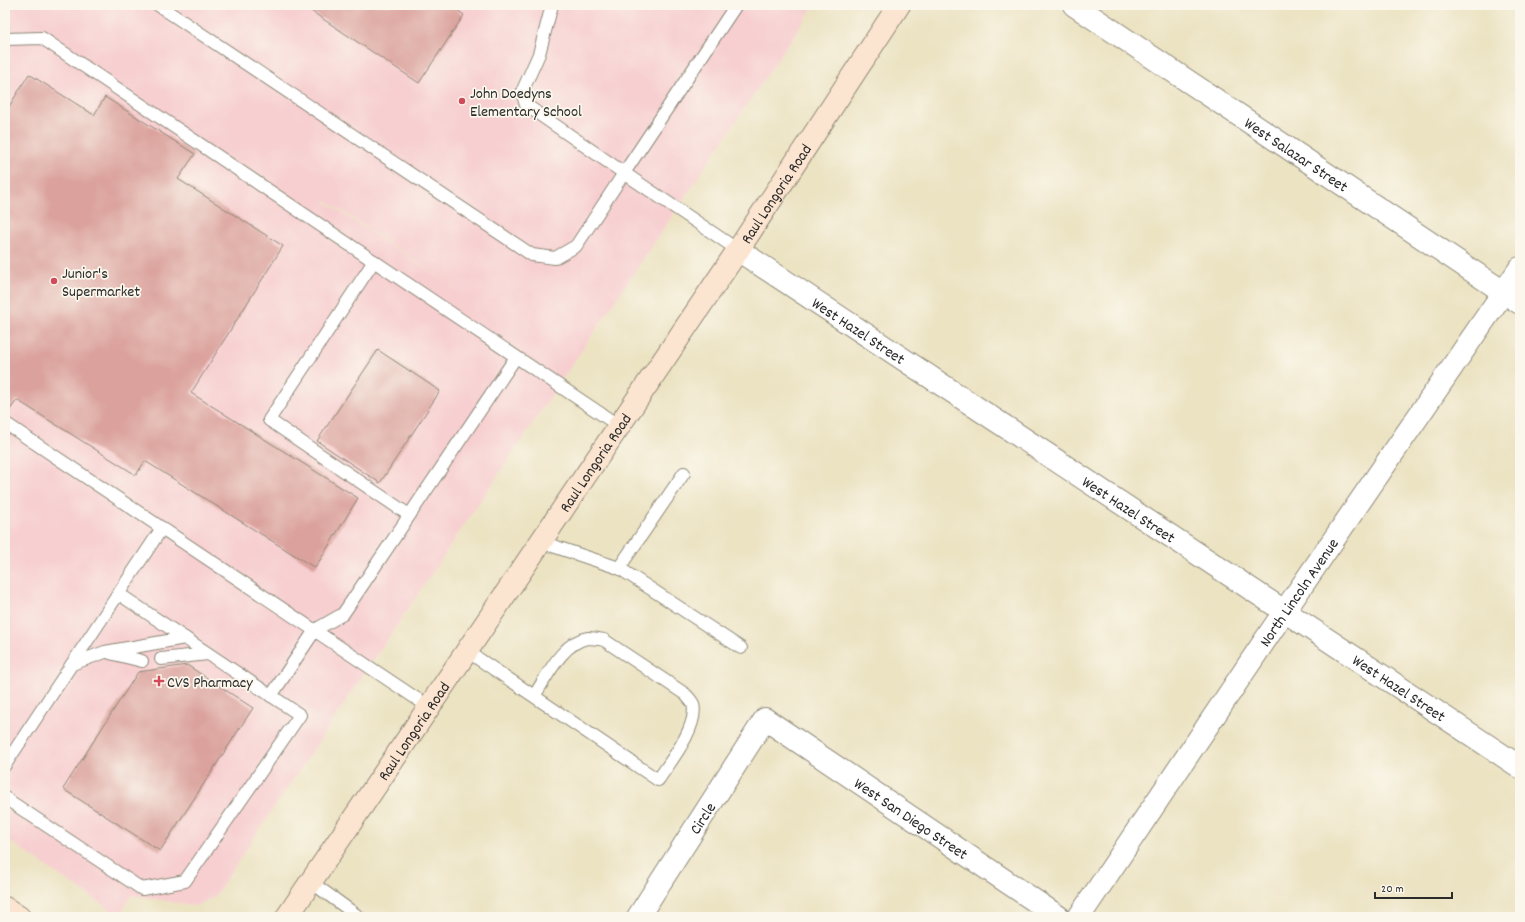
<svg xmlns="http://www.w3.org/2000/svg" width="1525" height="922" font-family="Dekko,sans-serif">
  <rect width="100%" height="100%" fill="#fbf7ec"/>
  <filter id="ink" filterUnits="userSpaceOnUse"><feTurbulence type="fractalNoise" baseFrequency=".025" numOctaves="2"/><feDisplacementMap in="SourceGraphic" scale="8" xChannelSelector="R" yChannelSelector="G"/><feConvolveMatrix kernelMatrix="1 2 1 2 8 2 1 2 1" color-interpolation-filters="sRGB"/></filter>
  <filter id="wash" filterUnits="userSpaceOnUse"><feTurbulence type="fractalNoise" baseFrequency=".012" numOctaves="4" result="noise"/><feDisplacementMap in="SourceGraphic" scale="16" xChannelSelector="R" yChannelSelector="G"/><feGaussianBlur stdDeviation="0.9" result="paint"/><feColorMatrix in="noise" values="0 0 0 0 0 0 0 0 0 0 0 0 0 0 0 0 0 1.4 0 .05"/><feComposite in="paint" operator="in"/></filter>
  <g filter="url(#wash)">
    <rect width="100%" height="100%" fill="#ece3c3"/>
    <!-- built -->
    <path fill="#f7cfd0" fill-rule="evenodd" d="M5,5h809l-600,892 -19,9 -63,-11 -13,21 -114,-78zM324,200l9,5 157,106 -166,-110z"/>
    <g id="blocks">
      <!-- building -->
      <g fill="#dba29d">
        <polygon points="302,5 450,5 464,15 419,83"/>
        <polygon points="29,74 94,115 105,97 195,154 178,179 283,246 191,393 358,498 315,568 145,461 136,475 17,400 9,411 5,409 5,113"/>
        <polygon points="378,350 440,391 380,483 317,441"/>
        <polygon points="187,665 253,708 160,851 63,789 138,672"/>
      </g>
    </g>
  </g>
  <g filter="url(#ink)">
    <use href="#blocks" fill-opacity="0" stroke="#8c8777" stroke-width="1"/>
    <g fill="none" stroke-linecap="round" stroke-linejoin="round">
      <!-- service casing -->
      <g stroke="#8c8777" stroke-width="14">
        <g id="service">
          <polyline points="158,5 532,255 555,258 576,246 624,173 738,250"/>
          <polyline points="552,5 539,54 522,92 526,105 624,173 736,5"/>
          <polyline points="5,39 42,38 619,426"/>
          <polyline points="374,261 269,420 409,515"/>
          <polyline points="5,423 429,707"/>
          <polyline points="541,542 619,568 741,648"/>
          <polyline points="619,568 684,473"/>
          <path d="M467,651l191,129c12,-18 41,-54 35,-76 -2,-4 -5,-7 -8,-10l-81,-54c-5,-1 -11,-2 -16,-2 -26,4 -41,39 -54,58"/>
          <polyline points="110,653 142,661"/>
          <polyline points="161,659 208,654"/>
          <polyline points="72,664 105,652 185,638"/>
          <polyline points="271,696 315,630 343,614 516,357"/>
          <polyline points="5,765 162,528"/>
          <polyline points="5,798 142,889 185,881 300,715 119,594"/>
          <polyline points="311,882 359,917"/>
        </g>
      </g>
      <!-- minor casing -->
      <g stroke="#8c8777" stroke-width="24">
        <g id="minor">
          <path id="s1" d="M1074,5l446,298"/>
          <path id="s2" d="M738,250l782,517"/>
          <path id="s3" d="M638,917l127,-198 294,198"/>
          <path id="s4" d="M1079,917l205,-305 236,-344"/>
        </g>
      </g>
      <!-- secondary casing -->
      <g stroke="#8c8777" stroke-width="24">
        <g id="secondary">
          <polyline points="5,908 19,917"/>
          <path id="s5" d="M287,917l451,-667 161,-245"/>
        </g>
      </g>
      <!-- service -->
      <use href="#service" stroke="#fff" stroke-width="12"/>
      <!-- minor -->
      <use href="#minor" stroke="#fff" stroke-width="22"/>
      <!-- secondary -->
      <use href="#secondary" stroke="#fce5d0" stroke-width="22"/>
    </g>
  </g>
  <!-- markers -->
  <g fill="#d1495b" stroke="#fbf7ec" stroke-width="1.5">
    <circle cx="462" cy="101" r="4"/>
    <circle cx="54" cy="281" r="4"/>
    <path d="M157 675h4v4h4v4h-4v4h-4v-4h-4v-4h4z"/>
  </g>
  <g text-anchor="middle" stroke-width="3.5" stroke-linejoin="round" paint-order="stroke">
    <!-- poi labels -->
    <g font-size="16" fill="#2b2b2b" stroke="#fbf7ec" text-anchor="start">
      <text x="470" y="98">John Doedyns<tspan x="470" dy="18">Elementary School</tspan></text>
      <text x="62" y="278">Junior's<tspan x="62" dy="18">Supermarket</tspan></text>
      <text x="167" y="687">CVS Pharmacy</text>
    </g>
    <!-- street labels -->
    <g font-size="16" fill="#2b2b2b" stroke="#fbf7ec">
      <text dy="6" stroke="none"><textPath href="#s1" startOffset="268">West Salazar Street</textPath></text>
      <text dy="6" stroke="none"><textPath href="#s5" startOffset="873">Raul Longoria Road</textPath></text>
      <text dy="6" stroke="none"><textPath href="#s2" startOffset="145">West Hazel Street</textPath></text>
      <text dy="6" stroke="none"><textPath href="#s5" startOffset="549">Raul Longoria Road</textPath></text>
      <text dy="6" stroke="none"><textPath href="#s2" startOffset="469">West Hazel Street</textPath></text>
      <text dy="6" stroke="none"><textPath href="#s4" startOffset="392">North Lincoln Avenue</textPath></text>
      <text dy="6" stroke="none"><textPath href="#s2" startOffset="793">West Hazel Street</textPath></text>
      <text dy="6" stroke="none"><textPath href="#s5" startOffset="225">Raul Longoria Road</textPath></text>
      <text dy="6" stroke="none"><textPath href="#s3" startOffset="118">Circle</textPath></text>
      <text dy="6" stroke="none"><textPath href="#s3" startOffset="412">West San Diego Street</textPath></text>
    </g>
  </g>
  <!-- margin -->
  <rect width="1525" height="922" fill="none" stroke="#fbf7ec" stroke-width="20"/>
  <!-- scale -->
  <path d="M1375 892v6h77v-6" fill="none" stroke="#2b2b2b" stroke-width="2"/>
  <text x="1381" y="892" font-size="12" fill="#2b2b2b" stroke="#fbf7ec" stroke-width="3" paint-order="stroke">20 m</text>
</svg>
